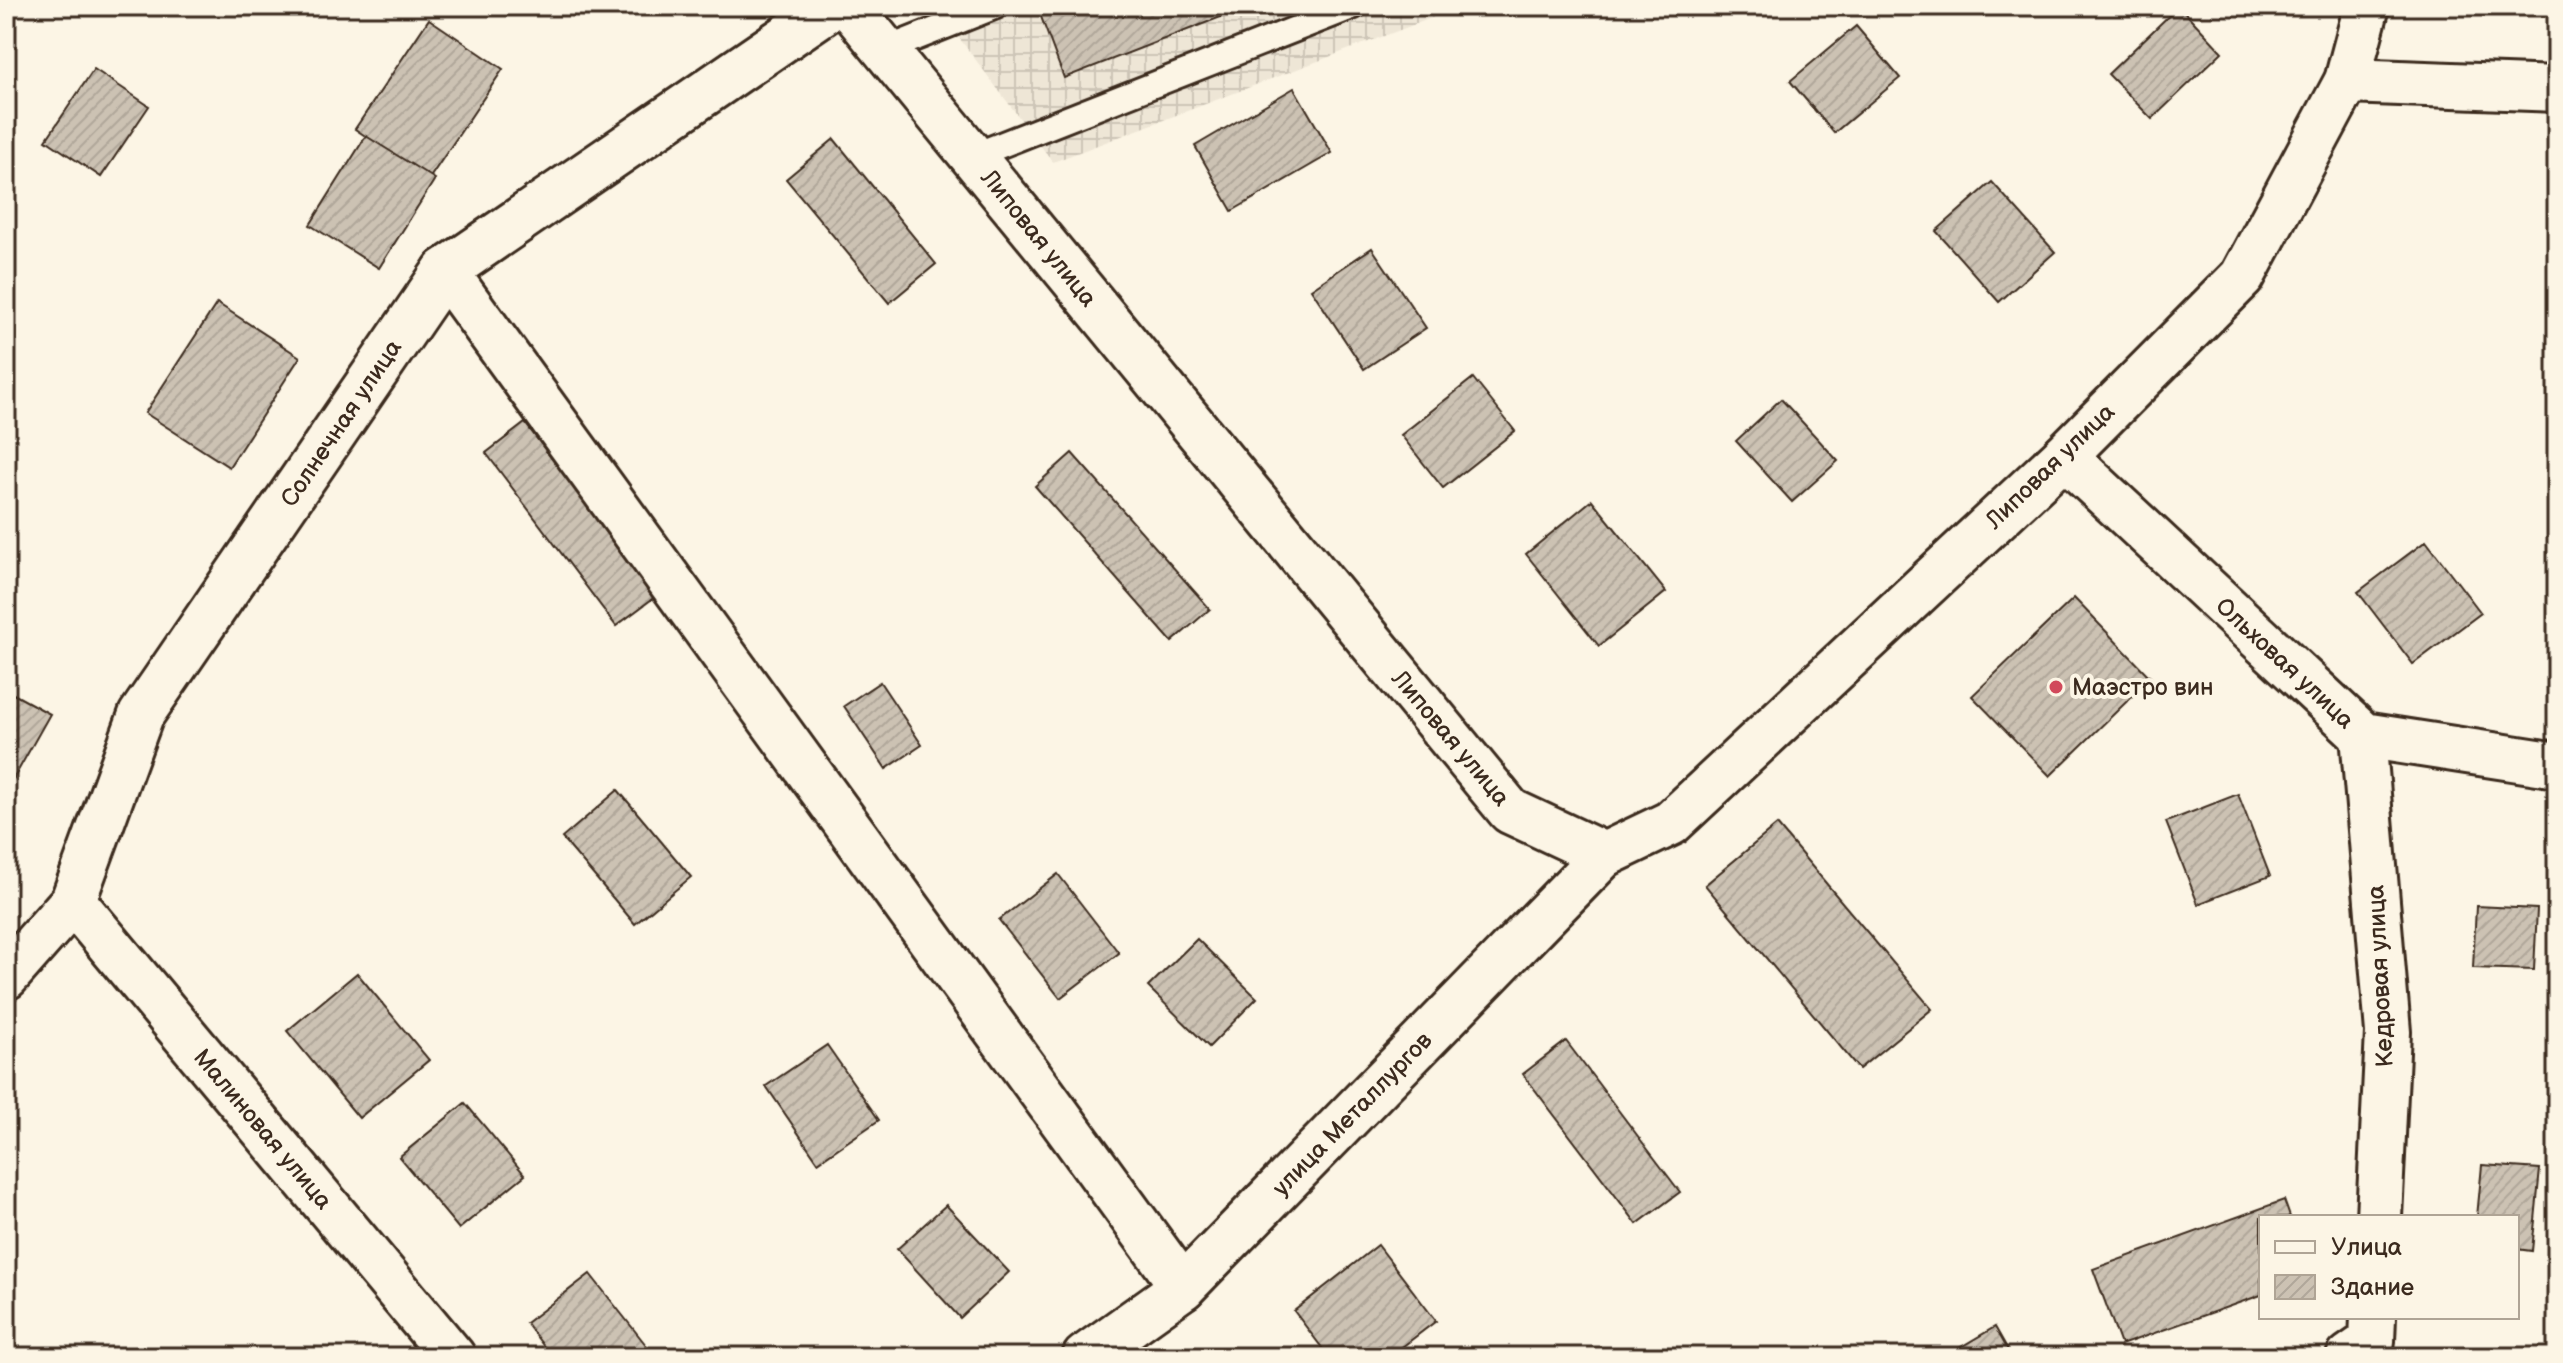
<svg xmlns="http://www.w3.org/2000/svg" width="2563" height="1363" font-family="'Balsamiq Sans',sans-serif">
  <defs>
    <pattern id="industrial-grid" width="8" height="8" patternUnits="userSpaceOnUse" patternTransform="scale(2)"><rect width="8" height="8" fill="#eee6d6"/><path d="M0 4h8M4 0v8" fill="none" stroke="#cdc5b7"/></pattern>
    <pattern id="building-hatch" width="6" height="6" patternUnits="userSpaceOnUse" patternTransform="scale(2)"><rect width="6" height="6" fill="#ccc2b3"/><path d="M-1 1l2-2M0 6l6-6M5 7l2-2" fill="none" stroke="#b0a79a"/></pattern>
  </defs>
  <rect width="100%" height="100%" fill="#fcf5e5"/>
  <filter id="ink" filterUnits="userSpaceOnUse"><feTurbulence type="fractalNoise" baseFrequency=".0125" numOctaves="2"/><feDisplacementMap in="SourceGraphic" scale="16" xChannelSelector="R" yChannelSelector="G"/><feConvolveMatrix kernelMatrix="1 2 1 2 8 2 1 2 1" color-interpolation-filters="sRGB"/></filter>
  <g filter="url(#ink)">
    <!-- industrial -->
    <polygon fill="url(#industrial-grid)" points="935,6 1463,6 1053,162"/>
    <!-- building -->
    <g fill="url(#building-hatch)" stroke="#3b2a1e" stroke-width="2">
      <polygon points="1037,6 1249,6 1064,78"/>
      <polygon points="2179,6 2222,52 2152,119 2108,74"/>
      <polygon points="429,19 503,69 429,179 355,129"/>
      <polygon points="1856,26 1900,78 1834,133 1790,81"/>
      <polygon points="94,69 149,106 101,177 46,140"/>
      <polygon points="1294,88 1332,153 1232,211 1195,146"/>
      <polygon points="366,136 435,179 379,268 310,225"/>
      <polygon points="834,139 936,264 889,303 786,179"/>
      <polygon points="1992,182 2055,252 1999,302 1936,231"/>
      <polygon points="1372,248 1426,328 1364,369 1311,289"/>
      <polygon points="217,303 300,357 229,467 145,413"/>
      <polygon points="1473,378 1515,431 1443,488 1401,435"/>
      <polygon points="1781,399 1838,461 1792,502 1736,441"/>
      <polygon points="525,423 656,596 616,626 486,453"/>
      <polygon points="1072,453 1210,609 1172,642 1035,486"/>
      <polygon points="1592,500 1666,592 1599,646 1526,554"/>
      <polygon points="2426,541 2481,613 2413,664 2358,592"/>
      <polygon points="2557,574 2557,669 2552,668"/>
      <polygon points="2074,598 2151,678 2050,776 1972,696"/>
      <polygon points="880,682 922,745 886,769 844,706"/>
      <polygon points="6,690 50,714 10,785 6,782"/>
      <polygon points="618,790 691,877 635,924 562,838"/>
      <polygon points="2238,794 2270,876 2198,904 2166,822"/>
      <polygon points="1777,825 1932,1009 1859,1069 1705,885"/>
      <polygon points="1058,874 1119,953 1060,998 999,920"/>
      <polygon points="2476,906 2537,909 2534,970 2473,968"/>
      <polygon points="1197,939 1257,998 1209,1047 1148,987"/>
      <polygon points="357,973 429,1060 359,1118 287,1031"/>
      <polygon points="1566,1041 1680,1192 1637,1224 1523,1074"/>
      <polygon points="827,1045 879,1120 818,1162 766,1086"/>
      <polygon points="465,1103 525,1175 459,1229 399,1157"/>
      <polygon points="2482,1165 2540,1169 2532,1251 2517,1249 2517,1217 2477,1217"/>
      <polygon points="2284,1200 2290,1217 2261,1217 2261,1295 2121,1345 2093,1269"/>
      <polygon points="946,1205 1009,1272 960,1318 897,1249"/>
      <polygon points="1378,1245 1436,1321 1389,1357 1329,1357 1294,1311"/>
      <polygon points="590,1274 650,1350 641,1357 552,1357 526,1323"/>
      <polygon points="1995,1327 2012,1357 1944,1357"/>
    </g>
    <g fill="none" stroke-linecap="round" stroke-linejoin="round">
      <!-- service casing -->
      <g stroke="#3b2a1e" stroke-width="30">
        <g id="service">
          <polyline points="885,50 996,6"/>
          <polyline points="973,156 1354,6"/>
        </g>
      </g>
      <!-- minor casing -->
      <g stroke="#3b2a1e" stroke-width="50">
        <g id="minor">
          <polyline points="445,271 1183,1287"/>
          <polyline points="2064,456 2363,735 2557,765"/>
          <polyline points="2363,735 2388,1032 2379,1217"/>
          <polyline points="73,901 453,1357"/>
          <polyline points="6,977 73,901 141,715 445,271 832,6"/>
          <polyline points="1085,1357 1183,1287 1604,855"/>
          <polyline points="2349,1357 2372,1341 2373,1317"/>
        </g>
      </g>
      <!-- secondary casing -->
      <g stroke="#3b2a1e" stroke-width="50">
        <g id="secondary">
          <polyline points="849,6 1510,811 1604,855 1671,823 2064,456 2242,277 2347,81 2367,6"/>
          <polyline points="2347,81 2557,89"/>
        </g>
      </g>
      <!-- service -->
      <use href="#service" stroke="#fcf5e5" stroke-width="24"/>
      <!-- minor -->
      <use href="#minor" stroke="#fcf5e5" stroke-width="44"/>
      <!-- secondary -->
      <use href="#secondary" stroke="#fcf5e5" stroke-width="44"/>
    </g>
  </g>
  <!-- markers -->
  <circle fill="#d1495b" stroke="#fcf5e5" stroke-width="3" cx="2056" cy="687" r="8"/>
  <g text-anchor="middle" stroke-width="8" stroke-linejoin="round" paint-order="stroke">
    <!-- street labels -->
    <g font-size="24" fill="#3b2a1e" stroke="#fcf5e5">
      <text transform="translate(1039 238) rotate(51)" y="8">Липовая улица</text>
      <text transform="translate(341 423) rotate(-56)" y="8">Солнечная улица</text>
      <text transform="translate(2050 466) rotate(-44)" y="8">Липовая улица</text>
      <text transform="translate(2285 663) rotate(43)" y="8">Ольховая улица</text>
      <text transform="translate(1451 738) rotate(50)" y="8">Липовая улица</text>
      <text transform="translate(2380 976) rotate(-93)" y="8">Кедровая улица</text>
      <text transform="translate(1352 1114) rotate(-46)" y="8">улица Металлургов</text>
      <text transform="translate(263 1129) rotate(50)" y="8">Малиновая улица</text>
    </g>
    <!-- poi labels -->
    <g font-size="24" fill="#3b2a1e" stroke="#fcf5e5" text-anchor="start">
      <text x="2072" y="695">Маэстро вин</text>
    </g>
  </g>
  <!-- margin -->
  <rect width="2563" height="1363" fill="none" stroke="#fcf5e5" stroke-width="32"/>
  <rect x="16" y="16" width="2531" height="1331" fill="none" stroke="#3b2a1e" stroke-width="3" filter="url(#ink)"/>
  <!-- legend -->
  <rect x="2259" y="1215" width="260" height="104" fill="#fcf5e5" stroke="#afa495" stroke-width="2"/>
  <rect x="2275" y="1241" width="40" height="12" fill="#fcf5e5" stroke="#afa495" stroke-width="2"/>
  <text x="2331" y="1255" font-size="24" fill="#3b2a1e">Улица</text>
  <rect x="2275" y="1275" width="40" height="24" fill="url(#building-hatch)" stroke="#afa495" stroke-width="2"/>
  <text x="2331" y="1295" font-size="24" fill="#3b2a1e">Здание</text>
</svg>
